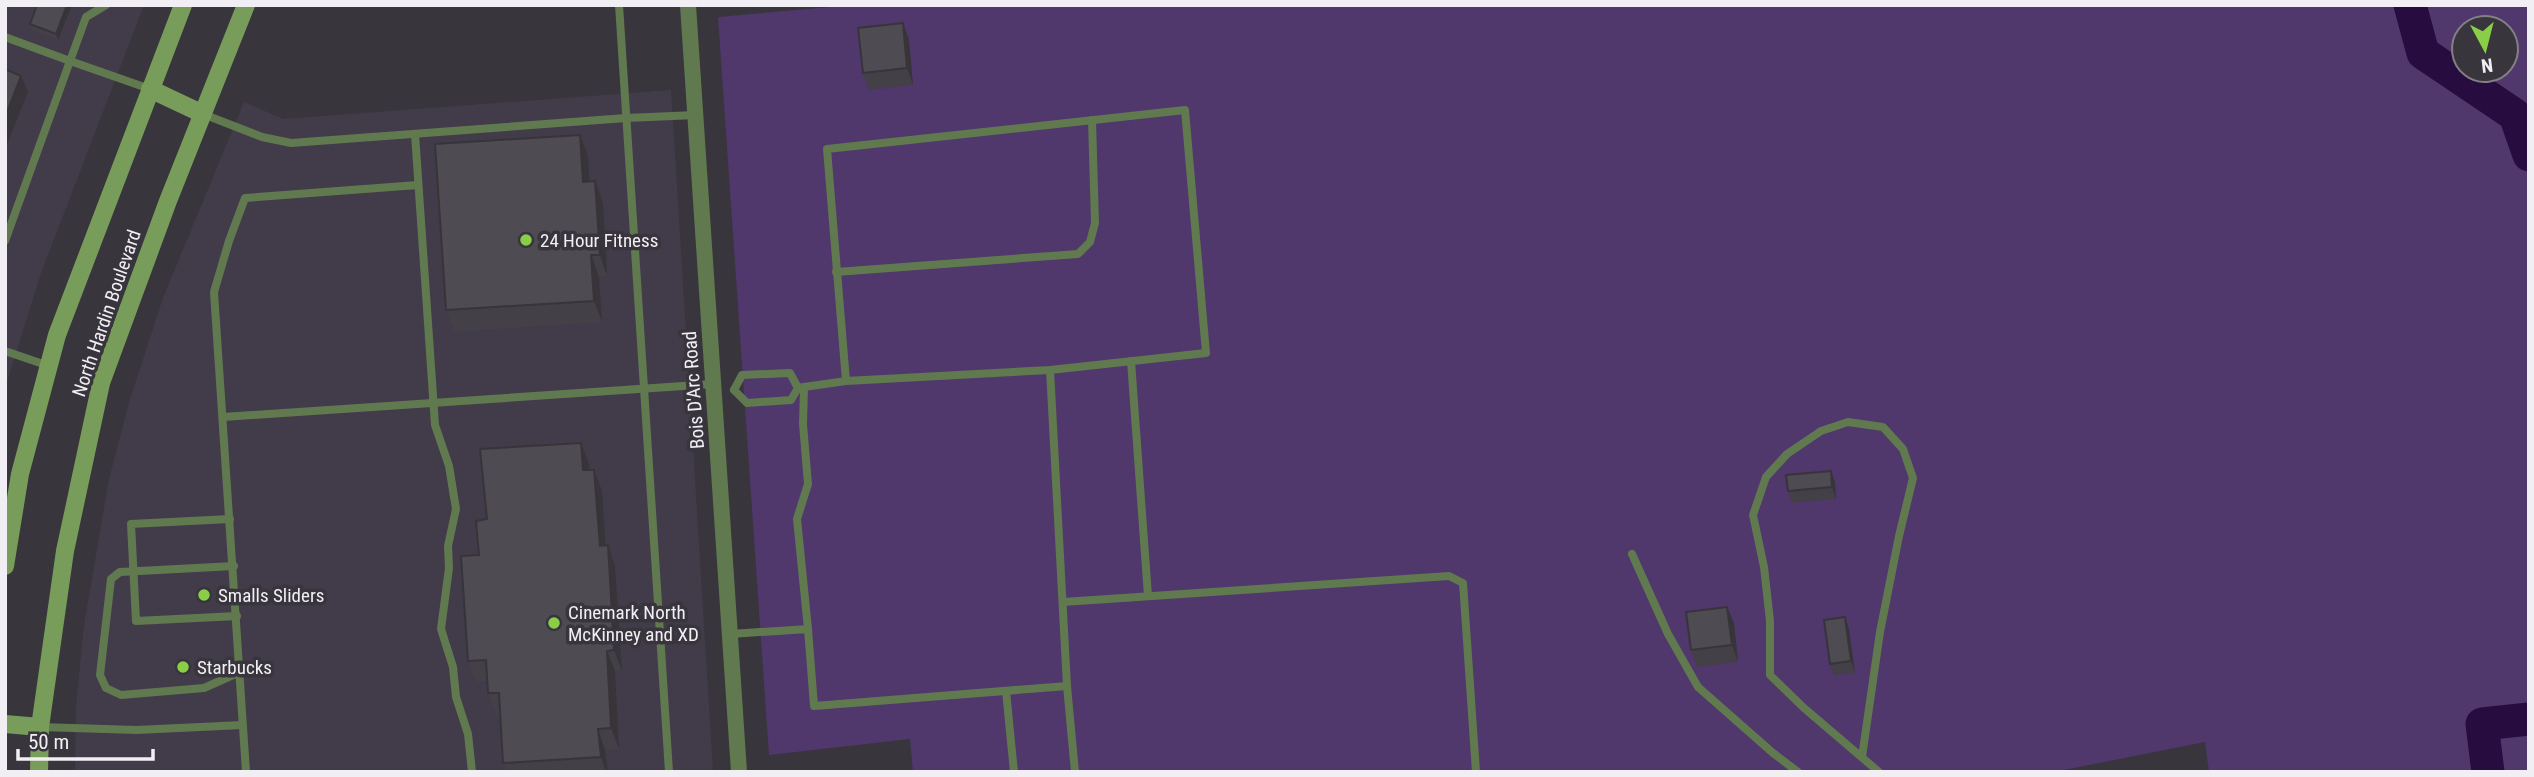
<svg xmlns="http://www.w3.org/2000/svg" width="2534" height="777" font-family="'Roboto Condensed',sans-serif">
  <rect width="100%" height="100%" fill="#38353d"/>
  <!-- built -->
  <g fill="#423c4a">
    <polygon points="5,5 144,5 41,273 5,388"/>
    <polygon points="671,90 713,772 75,772 76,707 84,625 109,479 130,399 163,298 244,102 283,119"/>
  </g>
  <!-- green -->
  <path fill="#50376c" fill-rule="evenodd" d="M853,5h1676v767h-320l-4,-30 -151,30h-1141l-3,-33 -141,16 -51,-738zM2464,28h42v42h-42z"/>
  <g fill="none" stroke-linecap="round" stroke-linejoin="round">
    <!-- river -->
    <g stroke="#270c3f" stroke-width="33">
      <polyline points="2410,5 2423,53 2515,115 2529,155"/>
      <polyline points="2488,772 2482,724 2529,719"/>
    </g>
    <!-- service -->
    <g stroke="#61794f" stroke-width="8">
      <polyline points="619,5 669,772"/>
      <polyline points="5,37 70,61 86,17 106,5"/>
      <polyline points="203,114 262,137 291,143 626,118 696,115"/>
      <polyline points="415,134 435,425 449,466 456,509 448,546 449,568 441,629 453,667 456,697 468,734 472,772"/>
      <polyline points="5,241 70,61 150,89"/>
      <polyline points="836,272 1078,254 1090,242 1095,223 1092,120"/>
      <polyline points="5,351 49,366"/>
      <polyline points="1131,361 1148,596"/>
      <polyline points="734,390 747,403 791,400 798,388 804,387"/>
      <polyline points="734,390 742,375 790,373 798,388"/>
      <polyline points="223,417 713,384"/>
      <polyline points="230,519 131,524 136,621 237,616"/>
      <polyline points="1632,554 1668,634 1698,687 1773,753 1798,772"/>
      <polyline points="234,566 120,572 111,579 100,675 106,688 121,695 204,688 240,672"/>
      <polyline points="1063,602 1449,576 1463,583 1476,772"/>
      <polyline points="808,629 797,519 808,484 803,424 804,387 846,381"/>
      <polyline points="730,634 808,629 814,706 1067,686 1050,370 846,381 827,149 1185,110 1206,353 1050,370"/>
      <polyline points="1067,686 1075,772"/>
      <polyline points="1006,691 1014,772"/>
      <polyline points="40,727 137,730 242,725"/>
      <polyline points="1862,757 1880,632 1899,536 1913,478 1903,449 1883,427 1848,422 1821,431 1787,454 1766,477 1753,515 1764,567 1770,621 1770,675 1804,708 1879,772"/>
      <polyline points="246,772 214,292 229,241 245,198 418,185"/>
    </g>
    <!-- minor -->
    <polyline stroke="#61794f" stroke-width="16" points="688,5 739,772"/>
    <!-- secondary -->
    <g stroke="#789d5a" stroke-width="18">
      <polyline points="150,89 203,114"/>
      <polyline points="5,566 20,474 57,335 183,5"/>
      <polyline points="5,724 40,727"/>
      <polyline points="39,772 40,727 65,551 101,383 168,201 246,5"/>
    </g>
  </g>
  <!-- wall -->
  <g fill="#434047">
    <polygon points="37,5 72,5 58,40 32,30 30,24"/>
    <polygon points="903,23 909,40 913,85 869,90 863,73"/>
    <polygon points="588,156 590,182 595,181 603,203 607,276 599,277 602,322 454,332 446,310"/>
    <polygon points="581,443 589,464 589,470 602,491 606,545 615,566 622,671 615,671 619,749 605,750 608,772 507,772 503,763 500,714 496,714 488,693 487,681 476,682 468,661 479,555 487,519"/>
    <polygon points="1835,482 1836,499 1792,503 1788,491"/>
    <polygon points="1845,617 1849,629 1855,673 1834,675 1830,664"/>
    <polygon points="1734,623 1738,662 1697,667 1691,650"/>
  </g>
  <!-- shaded-wall -->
  <g fill="#37343a">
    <polygon points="67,5 72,5 58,40 56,34"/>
    <polygon points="903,23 909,40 913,85 907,68"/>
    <polygon points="21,76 28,92 5,149 5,117"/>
    <polygon points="580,135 588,156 591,204 583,182"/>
    <polygon points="595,181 603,203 607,276 600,255"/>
    <polygon points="591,255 599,277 602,322 594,301"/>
    <polygon points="581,443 589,464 590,491 583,470"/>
    <polygon points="594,470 602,491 607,567 600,546"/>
    <polygon points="1831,471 1835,482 1836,499 1832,487"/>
    <polygon points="608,545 615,566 622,671 614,650"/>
    <polygon points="1727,607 1734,623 1738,662 1732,645"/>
    <polygon points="1845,617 1849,629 1855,673 1851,661"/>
    <polygon points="607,651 615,671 619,749 611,728"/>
    <polygon points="598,729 605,750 608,772 606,772 601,757"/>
  </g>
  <!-- building -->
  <g fill="#4e4b53" stroke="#37343a" stroke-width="2">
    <polygon points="37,5 67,5 56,34 30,24"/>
    <polygon points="903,23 907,68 863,73 858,28"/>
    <polygon points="5,69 21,76 5,117"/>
    <polygon points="580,135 583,182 595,181 600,255 591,255 594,301 446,310 435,144"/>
    <polygon points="581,443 583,470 594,470 600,546 608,545 614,650 607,651 611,728 598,729 601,757 503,763 499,693 488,693 486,660 468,661 461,556 479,555 476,521 487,519 480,449"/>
    <polygon points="1831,471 1832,487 1788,491 1786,475"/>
    <polygon points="1727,607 1732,645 1691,650 1686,612"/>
    <polygon points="1845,617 1851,661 1830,664 1824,620"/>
  </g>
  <!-- markers -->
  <g fill="#8ace48" stroke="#38353d" stroke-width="2.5">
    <circle cx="526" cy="240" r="7"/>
    <circle cx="204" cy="595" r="7"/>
    <circle cx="554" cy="623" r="7"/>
    <circle cx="183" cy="667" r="7"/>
  </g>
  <g text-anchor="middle" stroke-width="7" stroke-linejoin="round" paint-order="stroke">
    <!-- poi labels -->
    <g font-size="19" fill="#f1eff4" stroke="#38353d" text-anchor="start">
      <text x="540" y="247">24 Hour Fitness</text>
      <text x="218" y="602">Smalls Sliders</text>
      <text x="568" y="619">Cinemark North<tspan x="568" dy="22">McKinney and XD</tspan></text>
      <text x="197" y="674">Starbucks</text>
    </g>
    <!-- street labels -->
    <g font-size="19" fill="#f1eff4" stroke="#38353d">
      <text transform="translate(106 313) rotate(-71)" y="7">North Hardin Boulevard</text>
      <text transform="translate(693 390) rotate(-94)" y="7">Bois D'Arc Road</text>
    </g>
  </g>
  <!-- border -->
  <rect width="2534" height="777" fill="none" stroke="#f1eff4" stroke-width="14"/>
  <!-- north arrow -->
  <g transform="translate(2485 49) rotate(173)"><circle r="33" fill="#38353d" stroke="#827f86" stroke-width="2"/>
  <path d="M0-5L12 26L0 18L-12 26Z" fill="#8ace48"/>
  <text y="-10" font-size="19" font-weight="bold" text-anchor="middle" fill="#f1eff4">N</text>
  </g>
  <!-- scale -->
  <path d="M18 749v10h135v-10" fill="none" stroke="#f1eff4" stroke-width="3.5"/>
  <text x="28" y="749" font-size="21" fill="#f1eff4" stroke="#38353d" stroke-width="5" paint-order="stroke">50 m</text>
</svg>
